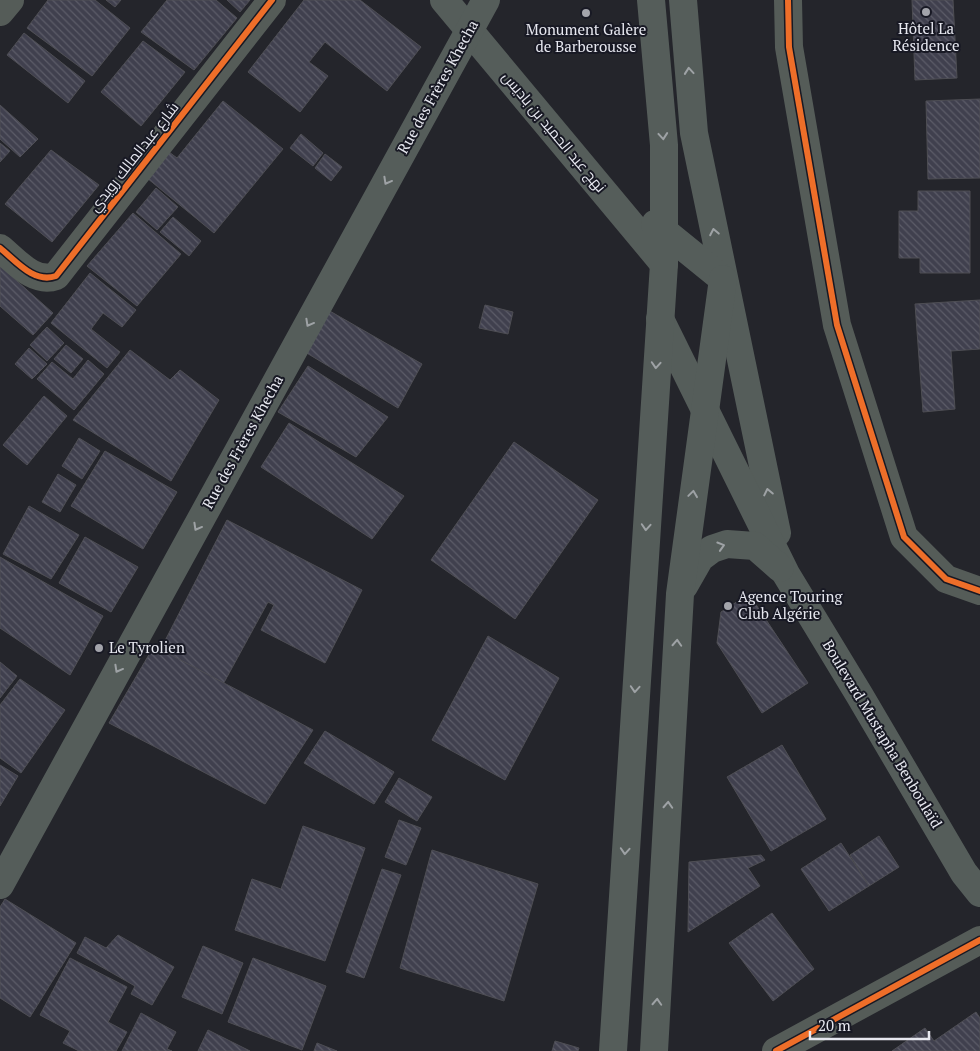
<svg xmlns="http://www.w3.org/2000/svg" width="980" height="1051" font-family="'PT Serif',Cairo,serif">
  <defs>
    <pattern id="building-back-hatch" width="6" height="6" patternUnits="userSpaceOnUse" patternTransform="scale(1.25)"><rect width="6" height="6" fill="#40404e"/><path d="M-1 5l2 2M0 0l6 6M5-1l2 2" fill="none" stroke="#5c5c68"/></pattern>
  </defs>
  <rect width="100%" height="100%" fill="#24252b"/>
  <!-- building -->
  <g fill="url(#building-back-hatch)" stroke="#4e4e54">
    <polygon points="48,0 95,0 130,28 92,76 27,28"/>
    <polygon points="106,0 121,0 115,7"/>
    <polygon points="167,0 216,0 237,18 194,70 141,32"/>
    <polygon points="227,0 250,0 240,12"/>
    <polygon points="304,0 360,0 421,47 387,91 325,42 309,62 328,76 300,112 248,72"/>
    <polygon points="912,0 953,0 957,78 915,80"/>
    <polygon points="24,33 85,81 68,103 7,55"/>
    <polygon points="143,41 185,72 141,126 101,92"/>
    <polygon points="980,99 980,178 928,179 926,101"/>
    <polygon points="223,101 283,149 214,233 147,178 169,152 177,158"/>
    <polygon points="0,105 38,139 20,157 0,139"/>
    <polygon points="301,134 323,153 313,166 290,148"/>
    <polygon points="0,143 10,151 0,162"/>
    <polygon points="51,150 99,185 52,242 5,204"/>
    <polygon points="325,154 342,167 331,181 315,168"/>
    <polygon points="156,188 178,207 157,230 136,212"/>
    <polygon points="918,191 970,191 970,273 920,273 920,258 899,258 899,211 918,211"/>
    <polygon points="133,213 181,254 137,306 87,266"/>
    <polygon points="173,217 201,241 189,256 160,232"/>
    <polygon points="0,266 53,313 33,335 0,306"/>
    <polygon points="90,273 136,310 122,327 103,313 91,329 120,352 107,368 51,323"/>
    <polygon points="980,300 980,349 951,351 955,409 923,412 915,304"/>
    <polygon points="485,305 513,312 508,334 479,328"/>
    <polygon points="328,310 422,364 398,408 305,352"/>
    <polygon points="47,327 64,343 47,361 30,345"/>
    <polygon points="66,345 83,359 71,373 54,359"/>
    <polygon points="29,348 47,364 32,379 15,364"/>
    <polygon points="130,350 170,380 180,370 219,400 171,481 73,420"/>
    <polygon points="88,360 104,374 74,410 37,379 52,362 73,379"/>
    <polygon points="308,366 388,417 356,457 278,412"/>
    <polygon points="44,396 67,416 27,465 3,445"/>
    <polygon points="289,423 404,496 372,539 261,467"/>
    <polygon points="79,438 100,451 82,479 62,466"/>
    <polygon points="514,442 598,500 515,619 431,560"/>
    <polygon points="105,451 177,492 143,549 71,506"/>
    <polygon points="58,474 76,485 60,512 42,502"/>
    <polygon points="29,506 79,535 51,579 3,554"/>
    <polygon points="227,520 362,590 325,663 261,630 274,605 268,602 215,699 152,666"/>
    <polygon points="85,537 138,567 111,612 59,583"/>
    <polygon points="0,557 103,616 70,675 0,628"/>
    <polygon points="749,594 808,683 762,713 717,643 721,612"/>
    <polygon points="488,636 559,678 505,780 432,740"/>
    <polygon points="154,646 313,730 265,804 109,723"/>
    <polygon points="0,662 17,676 0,698"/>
    <polygon points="20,679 65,710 21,773 0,758 0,705"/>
    <polygon points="325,731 394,772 374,804 304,763"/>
    <polygon points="782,745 826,819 771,851 727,777"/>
    <polygon points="0,765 18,776 0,806"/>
    <polygon points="399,778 432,797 417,821 385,802"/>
    <polygon points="399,820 421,828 406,865 385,857"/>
    <polygon points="303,826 365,848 325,961 235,930 252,879 281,889"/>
    <polygon points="879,836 899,867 869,886 850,855"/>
    <polygon points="841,843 869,886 829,911 801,869"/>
    <polygon points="432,850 538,884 504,1001 400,968"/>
    <polygon points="761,855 765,860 748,868 760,886 688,932 689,862"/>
    <polygon points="382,869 401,875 364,978 346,972"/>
    <polygon points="5,899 76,943 30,1017 0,998 0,907"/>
    <polygon points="772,913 814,969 773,1001 729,943"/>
    <polygon points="118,935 174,967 152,1005 131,994 135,986 77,953 85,937 106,948"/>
    <polygon points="203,946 243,963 222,1014 182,997"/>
    <polygon points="70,958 127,987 108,1022 127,1032 116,1051 79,1051 63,1043 70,1031 40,1015"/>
    <polygon points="253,958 326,986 302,1050 228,1022"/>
    <polygon points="976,1012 980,1018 980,1051 892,1051 925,1028 934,1041"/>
    <polygon points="141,1013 176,1032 167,1049 172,1051 122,1051"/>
    <polygon points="208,1030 250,1051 198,1051"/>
    <polygon points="555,1041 579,1048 578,1051 552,1051"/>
    <polygon points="317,1043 337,1051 314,1051"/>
  </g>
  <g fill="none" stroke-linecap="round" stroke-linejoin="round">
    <!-- minor -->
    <g stroke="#555c58" stroke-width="28">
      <polyline points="788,0 789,47 837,325 904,537 946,579 980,591"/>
      <polyline points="0,12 10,0"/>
      <path d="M0,248c16,13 34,36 56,28l216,-276"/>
      <polyline points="776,1051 980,940"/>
    </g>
    <!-- major -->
    <g stroke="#555d5a" stroke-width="28">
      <polyline points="444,0 664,264"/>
      <polyline points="683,0 694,133 777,533"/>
      <polyline points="655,224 723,279"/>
      <polyline points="660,319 786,574 860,696 964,873 980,893"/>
      <polyline points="684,586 700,558 712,549 727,544 755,546 780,568"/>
      <polyline points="0,885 486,0"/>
      <polyline points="613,1051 664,264 664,145 651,0"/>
      <polyline points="654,1051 680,594 723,279"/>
    </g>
    <!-- cycleway casing -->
    <g stroke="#181924" stroke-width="9">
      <g id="cycleway">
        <polyline points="788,0 789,47 837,325 904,537 946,579 980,591"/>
        <path d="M0,248c16,13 34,36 56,28l216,-276"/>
        <polyline points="776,1051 980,940"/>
      </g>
    </g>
    <!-- cycleway -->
    <use href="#cycleway" stroke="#ee6e29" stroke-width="6"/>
  </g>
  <!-- one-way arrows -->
  <defs><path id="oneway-chevron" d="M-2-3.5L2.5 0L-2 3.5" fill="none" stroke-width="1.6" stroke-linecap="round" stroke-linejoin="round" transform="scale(1.25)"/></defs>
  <g stroke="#9ea2a5">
    <use href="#oneway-chevron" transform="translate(689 71) rotate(-95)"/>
    <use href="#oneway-chevron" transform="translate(663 136) rotate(85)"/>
    <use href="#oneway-chevron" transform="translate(387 181) rotate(119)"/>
    <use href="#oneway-chevron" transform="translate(714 232) rotate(-101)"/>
    <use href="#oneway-chevron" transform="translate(309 323) rotate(119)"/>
    <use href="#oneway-chevron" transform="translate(656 365) rotate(94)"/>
    <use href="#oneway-chevron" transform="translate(768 492) rotate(-102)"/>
    <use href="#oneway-chevron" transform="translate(693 494) rotate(-82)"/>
    <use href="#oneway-chevron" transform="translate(197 527) rotate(119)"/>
    <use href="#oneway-chevron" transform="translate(646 527) rotate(94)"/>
    <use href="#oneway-chevron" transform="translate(721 546) rotate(-17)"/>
    <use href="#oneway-chevron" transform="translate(677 643) rotate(-87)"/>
    <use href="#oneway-chevron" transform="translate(118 669) rotate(119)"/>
    <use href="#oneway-chevron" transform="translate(635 689) rotate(94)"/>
    <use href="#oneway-chevron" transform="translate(668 805) rotate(-87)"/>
    <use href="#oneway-chevron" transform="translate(625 851) rotate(94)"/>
    <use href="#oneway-chevron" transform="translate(657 1002) rotate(-87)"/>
  </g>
  <!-- markers -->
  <g fill="#a3a4ab" stroke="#181924" stroke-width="2">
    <circle cx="926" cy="12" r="5"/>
    <circle cx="586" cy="13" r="5"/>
    <circle cx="728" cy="606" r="5"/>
    <circle cx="99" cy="648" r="5"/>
  </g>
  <g text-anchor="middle" stroke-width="4" stroke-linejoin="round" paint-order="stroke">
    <!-- poi labels -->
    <g font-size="15" fill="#e7e8f0" stroke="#181924">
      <text x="926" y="34">Hôtel La<tspan x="926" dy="17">Résidence</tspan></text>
      <text x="586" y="35">Monument Galère<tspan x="586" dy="17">de Barberousse</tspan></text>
      <text x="738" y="602" text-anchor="start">Agence Touring<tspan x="738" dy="17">Club Algérie</tspan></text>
      <text x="109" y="653" text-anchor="start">Le Tyrolien</text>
    </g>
    <!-- street labels -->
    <g font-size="15" fill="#e7e8f0" stroke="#181924">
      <text transform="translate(438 87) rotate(-61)" y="5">Rue des Frères Khecha</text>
      <text transform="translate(554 132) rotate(50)" y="5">نهج عبد الحميد بن باديس</text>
      <text transform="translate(134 157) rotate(-52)" y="5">شارع عبدالمالك رويدي</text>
      <text transform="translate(243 442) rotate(-61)" y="5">Rue des Frères Khecha</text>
      <text transform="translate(882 734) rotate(59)" y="5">Boulevard Mustapha Benboulaïd</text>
    </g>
  </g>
  <!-- scale -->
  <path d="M810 1031v8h119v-8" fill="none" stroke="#e7e8f0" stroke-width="2.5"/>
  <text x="818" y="1031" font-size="15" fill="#e7e8f0" stroke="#181924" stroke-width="4" paint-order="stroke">20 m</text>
</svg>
